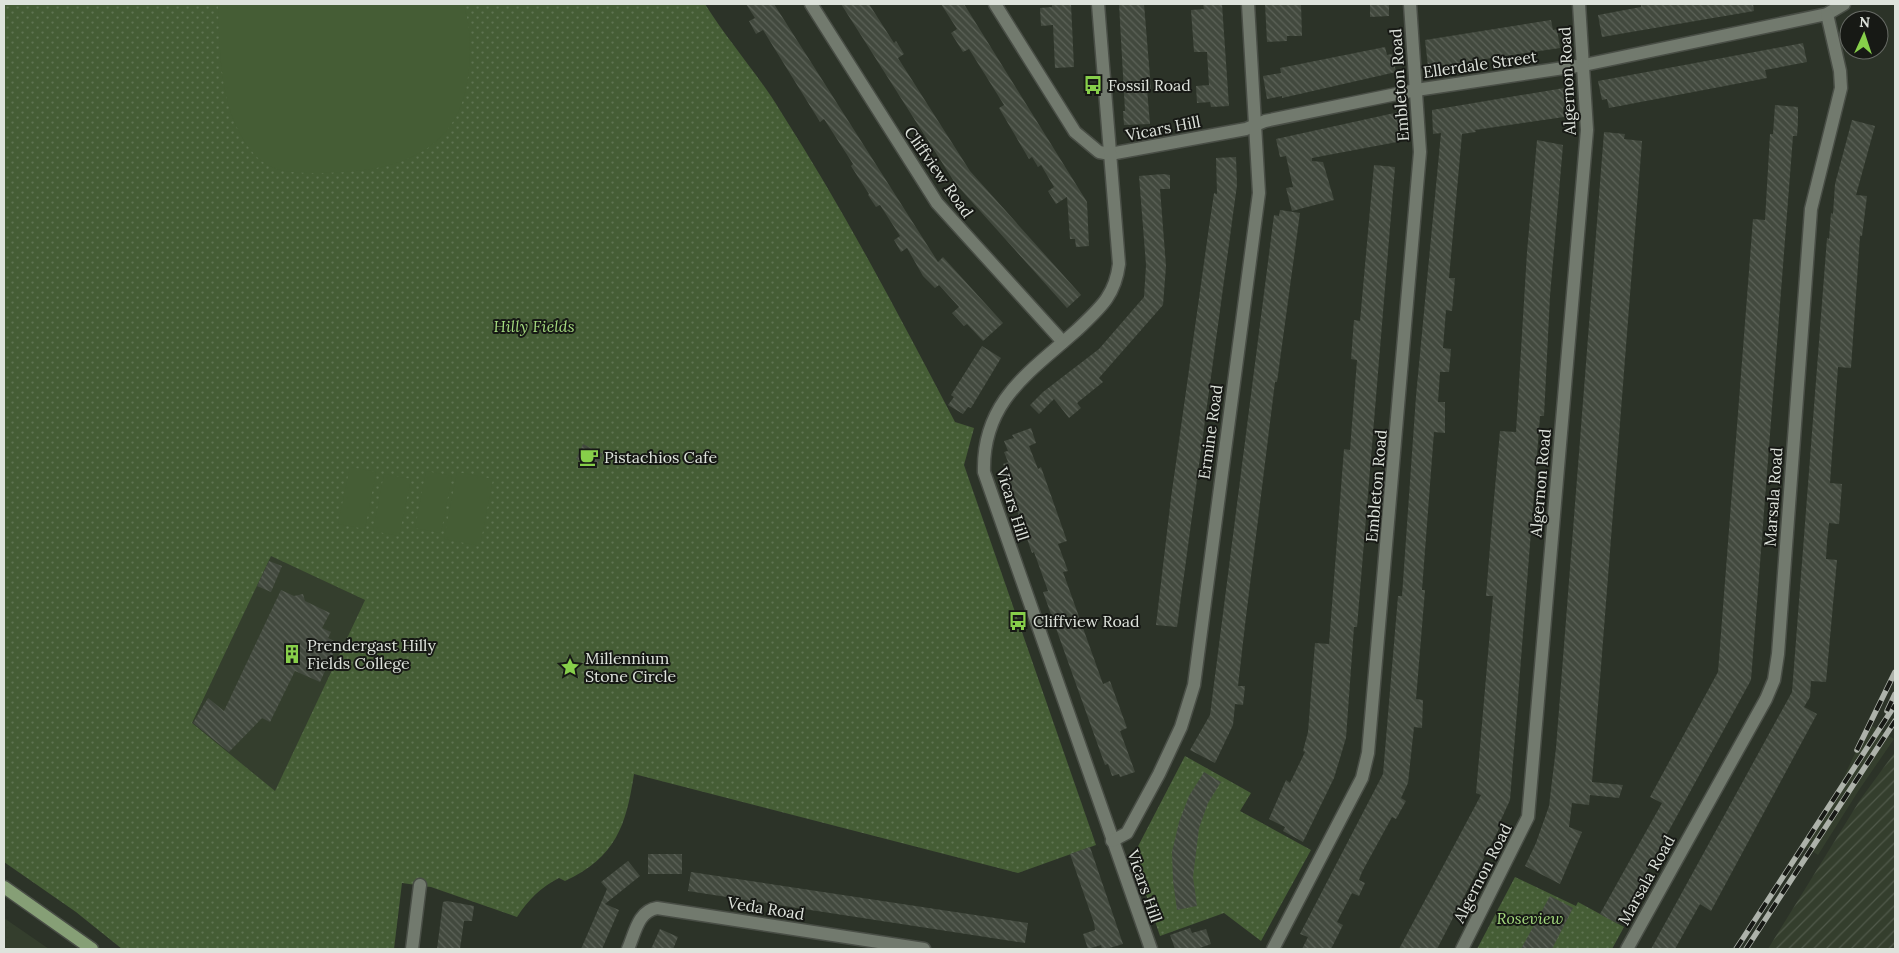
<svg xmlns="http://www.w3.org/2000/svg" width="1899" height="953" font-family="Lora,serif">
  <defs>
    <pattern id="industrial-furrows" width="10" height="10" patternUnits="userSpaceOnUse" patternTransform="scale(1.25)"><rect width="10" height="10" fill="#343e2d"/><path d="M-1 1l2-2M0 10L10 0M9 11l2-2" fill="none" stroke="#515a4b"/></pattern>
    <pattern id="park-dots" width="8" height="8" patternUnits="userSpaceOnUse" patternTransform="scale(1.25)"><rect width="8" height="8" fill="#455d35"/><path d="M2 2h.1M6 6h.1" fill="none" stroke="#5f7452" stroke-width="1.8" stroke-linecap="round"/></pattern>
    <pattern id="building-back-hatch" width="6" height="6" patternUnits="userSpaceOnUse" patternTransform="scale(1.25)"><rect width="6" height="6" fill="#42493e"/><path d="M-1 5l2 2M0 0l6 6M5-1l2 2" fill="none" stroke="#5d6359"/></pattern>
  </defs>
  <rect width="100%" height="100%" fill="#2c3328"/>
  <!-- built -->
  <g fill="#343e2d">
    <polygon points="271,555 365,600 275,792 192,723"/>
    <polygon points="1869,724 1894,739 1859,790 1818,855 1801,844 1838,789"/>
    <polygon points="4,918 49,949 4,949"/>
  </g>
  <!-- industrial -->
  <polygon fill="url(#industrial-furrows)" points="1895,752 1895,949 1768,949 1860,800"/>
  <!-- park -->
  <g fill="url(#park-dots)" fill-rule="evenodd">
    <path d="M4,4h701c23,37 53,70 76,108 64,100 119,205 174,310l19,6 -10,37 132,380 -78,28 -384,-99c-8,52 -18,83 -69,107l-6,-3c-19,10 -30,21 -42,39l-86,-30 -29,-4 -8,66h-272l-46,-37 -72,-50zM271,556l94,44 -90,191 -83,-68z"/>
    <polygon points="1185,756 1251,793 1240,811 1311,850 1261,941 1224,913 1160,936 1133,856"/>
    <polygon points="1515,877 1576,906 1578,902 1624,927 1612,949 1477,949"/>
  </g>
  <!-- pitch -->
  <g fill="#455d35">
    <path d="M218,4h245c8,20 7,42 6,63 -6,87 -73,105 -147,106 -23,0 -50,1 -67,-18 -36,-40 -35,-101 -37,-151z"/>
    <polygon points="350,467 376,472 365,529 338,524"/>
    <polygon points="426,471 452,476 441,533 415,528"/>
    <polygon points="457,472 493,479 480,546 444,539"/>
    <polygon points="384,474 411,479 399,536 373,531"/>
  </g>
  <!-- building -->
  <g fill="url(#building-back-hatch)">
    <polygon points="746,4 774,4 938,262 943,257 1003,323 983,341 967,324 964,326 952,313 959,307 939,285 935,288 923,276 907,248 901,252 894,240 900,236 880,205 876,207 868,195 869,194 851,166 853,164 824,119 820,122 763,30 756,34 749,21 755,18"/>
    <polygon points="841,4 869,4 894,43 896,41 904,54 898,58 970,171 1081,295 1067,308 955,183"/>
    <polygon points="941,4 964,4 1087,202 1089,246 1076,247 1075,239 1070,239 1067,197 1056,204 1048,191 1054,187 1041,165 1038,167 1032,157 1029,159 999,108 1004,105 969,49 963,52 951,33 957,29"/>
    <polygon points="1052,4 1071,4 1074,67 1055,68 1053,25 1041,26 1040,8 1052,7"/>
    <polygon points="1119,4 1144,4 1151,89 1147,89 1150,124 1124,125 1123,111 1125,111"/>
    <polygon points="1203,4 1222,4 1229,106 1211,107 1210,102 1197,103 1196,86 1209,85 1207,52 1194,52 1191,10 1204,9"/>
    <polygon points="1265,4 1301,4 1302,36 1287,36 1287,41 1267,42"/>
    <polygon points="1370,4 1389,4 1389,16 1370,17"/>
    <polygon points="1641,4 1753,4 1754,11 1602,37 1598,15 1641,7"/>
    <polygon points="1551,20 1553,30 1557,29 1560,48 1445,65 1428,66 1425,40"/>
    <polygon points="1803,43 1807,62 1765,70 1767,78 1609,108 1607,99 1602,100 1598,81"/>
    <polygon points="1385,47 1387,55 1392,54 1396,72 1282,98 1282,96 1267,99 1263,76 1281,73 1280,68"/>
    <polygon points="1564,88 1567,107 1563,107 1564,117 1475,130 1476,132 1462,134 1449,278 1455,278 1452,311 1446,310 1443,348 1451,349 1449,372 1440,372 1438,402 1445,402 1445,433 1434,432 1422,590 1425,590 1416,699 1423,700 1422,728 1414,727 1408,783 1401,798 1406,801 1396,819 1392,817 1362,872 1359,880 1365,883 1359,896 1352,893 1337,922 1343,925 1331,949 1302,949 1308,937 1300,934 1383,774 1398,596 1402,596 1416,396 1441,133 1433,134 1432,110"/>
    <polygon points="1775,105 1798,107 1798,121 1797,136 1793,136 1751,680 1618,924 1600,914 1662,803 1650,797 1718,672 1753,219 1765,220 1770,134 1773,134"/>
    <polygon points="1399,112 1402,131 1395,132 1397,142 1312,158 1312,161 1323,162 1334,200 1292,211 1286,188 1293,187 1286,156 1280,157 1276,139"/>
    <polygon points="1852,120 1875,126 1856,195 1867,196 1862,236 1860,236 1851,368 1838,367 1830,483 1842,484 1839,524 1829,523 1827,541 1826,559 1837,560 1826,682 1811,681 1810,697 1804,707 1817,714 1711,911 1700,904 1675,949 1651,949 1792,692 1827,238 1829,239 1831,213 1833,214 1835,184"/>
    <polygon points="1604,132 1625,134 1624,139 1642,141 1592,782 1623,785 1619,798 1590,795 1589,805 1572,803 1569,827 1582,832 1560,884 1525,866 1536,843 1549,806 1556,748"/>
    <polygon points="1537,140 1563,145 1550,296 1544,416 1540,416 1510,800 1500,822 1502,823 1437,949 1399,949 1481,795 1476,793 1493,596 1486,596 1493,510 1500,431 1516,432 1527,252"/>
    <polygon points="1236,157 1237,185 1177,627 1156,625 1171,498 1209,227 1214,193 1217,194 1216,158"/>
    <polygon points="1374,165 1395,167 1357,627 1354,627 1346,738 1334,778 1303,842 1283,831 1285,827 1269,819 1286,780 1290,783 1305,752 1303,751 1308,732 1315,643 1329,644 1344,449 1350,450 1357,360 1351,359 1354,320 1360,321"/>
    <polygon points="1163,174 1170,175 1170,189 1160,189 1166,266 1163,305 1099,378 1103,382 1077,403 1081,408 1069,418 1054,399 1039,414 1030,405 1043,392 1099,349 1144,297 1146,265 1139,176"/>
    <polygon points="1280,210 1300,213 1277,382 1275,382 1245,625 1238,686 1245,686 1243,705 1235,704 1233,725 1215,763 1190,750 1210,715 1274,215 1279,216"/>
    <polygon points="982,346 1001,358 971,408 968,407 963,414 948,405 954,397 951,395"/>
    <polygon points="1031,428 1036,443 1029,446 1038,469 1041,467 1067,541 1058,544 1068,571 1063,572 1103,684 1110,681 1127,728 1120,731 1135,772 1120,777 1119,774 1112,776 1108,764 1105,765 1043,592 1048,591 1034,552 1032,553 1006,479 1009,478 1003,464 1008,462 1004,452 1008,451 1004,441 1014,438 1012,435"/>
    <polygon points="583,444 603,454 595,469 576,459"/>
    <polygon points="269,561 282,566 271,592 257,586"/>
    <polygon points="281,590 294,596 303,594 305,601 330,613 322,628 331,632 328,638 338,643 320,682 295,671 270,722 262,718 229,752 193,723 208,698 224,711"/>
    <polygon points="1204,772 1221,782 1208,803 1199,828 1193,877 1197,906 1177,910 1173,881 1172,852 1179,822 1189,796"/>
    <polygon points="1090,847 1123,944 1106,949 1102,949 1101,945 1088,949 1083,934 1095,930 1094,923 1070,854"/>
    <rect x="648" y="854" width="34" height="20"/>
    <polygon points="628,861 640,876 605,904 619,910 602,949 581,949 607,889 601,882"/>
    <polygon points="691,872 1028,923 1025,943 688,891"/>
    <polygon points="1550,896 1573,908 1552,949 1521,949"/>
    <polygon points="447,901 474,906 472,921 464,921 460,949 437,949 443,902"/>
    <polygon points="1190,928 1192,933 1206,929 1211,944 1197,949 1175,949 1170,935"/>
    <polygon points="660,929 678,937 673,949 651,949"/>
  </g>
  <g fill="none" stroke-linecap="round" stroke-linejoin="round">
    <!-- minor casing -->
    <g stroke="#494e46" stroke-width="15">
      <g id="minor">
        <polyline points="811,4 937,203 1063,342"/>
        <polyline points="995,4 1075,132 1099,152 1110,154 1246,129 1265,121 1416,90 1584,65 1827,14 1844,4"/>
        <path d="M1098,4l21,260c-4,32 -19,44 -42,66 -47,42 -95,71 -93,142l167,477"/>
        <polyline points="1112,841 1127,833 1159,774 1181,727 1194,685 1259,193 1248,4"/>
        <polyline points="412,949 420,885"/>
        <path d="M628,949c7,-16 10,-38 29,-41l267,41"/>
        <polyline points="1273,949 1362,778 1368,753 1420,152 1410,4"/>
        <polyline points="1462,949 1528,817 1587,130 1579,4"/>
        <polyline points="1627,949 1766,699 1774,680 1778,654 1811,209 1841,88 1840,71 1827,14"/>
      </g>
    </g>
    <!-- major casing -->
    <g stroke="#494e46" stroke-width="15">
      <polyline id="major" points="4,887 92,949"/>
    </g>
    <!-- minor -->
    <use href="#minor" stroke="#727a6e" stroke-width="12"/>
    <!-- major -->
    <use href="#major" stroke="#869f76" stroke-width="12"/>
    <!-- rail casing -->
    <g stroke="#adb2aa" stroke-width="5.5">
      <g id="rail">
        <polyline points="1887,711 1895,694"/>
        <polyline points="1857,750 1895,672"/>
        <polyline points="1736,949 1895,705"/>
        <polyline points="1746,949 1895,721"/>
      </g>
    </g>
    <!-- rail -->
    <use href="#rail" stroke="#171915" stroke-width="4" stroke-dasharray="11" stroke-linecap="butt"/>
  </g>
  <!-- icons -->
  <defs>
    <g id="bus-bare" transform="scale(1.5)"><path d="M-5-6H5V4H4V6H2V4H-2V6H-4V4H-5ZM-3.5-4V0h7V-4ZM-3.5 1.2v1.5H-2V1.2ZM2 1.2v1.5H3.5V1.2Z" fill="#87cf4a" stroke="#171915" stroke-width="2.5" paint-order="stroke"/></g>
    <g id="cafe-bare" transform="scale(1.5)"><path d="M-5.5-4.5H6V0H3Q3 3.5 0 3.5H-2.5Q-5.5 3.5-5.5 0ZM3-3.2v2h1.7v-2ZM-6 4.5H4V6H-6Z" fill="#87cf4a" stroke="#171915" stroke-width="2.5" paint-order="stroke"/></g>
    <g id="building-bare" transform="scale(1.5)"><path d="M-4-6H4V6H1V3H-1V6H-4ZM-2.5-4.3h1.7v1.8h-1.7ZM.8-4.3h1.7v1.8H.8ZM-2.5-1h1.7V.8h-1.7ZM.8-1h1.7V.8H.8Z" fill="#87cf4a" stroke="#171915" stroke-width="2.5" paint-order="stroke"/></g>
    <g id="sight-bare" transform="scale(1.5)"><path d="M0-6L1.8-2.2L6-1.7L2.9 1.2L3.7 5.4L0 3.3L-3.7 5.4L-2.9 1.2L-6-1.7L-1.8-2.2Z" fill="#87cf4a" stroke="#171915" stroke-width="2.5" paint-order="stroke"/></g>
  </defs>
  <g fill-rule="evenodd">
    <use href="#bus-bare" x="1093" y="85"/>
    <use href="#cafe-bare" x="589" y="457"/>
    <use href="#bus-bare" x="1018" y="621"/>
    <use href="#building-bare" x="292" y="654"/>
    <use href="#sight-bare" x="570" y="667"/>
  </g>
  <g text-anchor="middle" stroke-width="4" stroke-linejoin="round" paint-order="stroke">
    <!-- street labels -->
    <g font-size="16" fill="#dee3dc" stroke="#171915">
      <text transform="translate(1480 64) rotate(-8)" y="6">Ellerdale Street</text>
      <text transform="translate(1567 81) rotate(-93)" y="6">Algernon Road</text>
      <text transform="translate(1399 85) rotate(-94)" y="6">Embleton Road</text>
      <text transform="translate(1163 128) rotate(-11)" y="6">Vicars Hill</text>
      <text transform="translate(939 172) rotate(55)" y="6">Cliffview Road</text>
      <text transform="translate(1210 432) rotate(-82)" y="6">Ermine Road</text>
      <text transform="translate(1540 483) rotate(-85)" y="6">Algernon Road</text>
      <text transform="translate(1376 486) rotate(-85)" y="6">Embleton Road</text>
      <text transform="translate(1773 497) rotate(-86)" y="6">Marsala Road</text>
      <text transform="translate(1013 504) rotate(73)" y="6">Vicars Hill</text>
      <text transform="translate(1482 873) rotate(-63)" y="6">Algernon Road</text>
      <text transform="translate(1646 880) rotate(-61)" y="6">Marsala Road</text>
      <text transform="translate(1145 886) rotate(71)" y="6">Vicars Hill</text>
      <text transform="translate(766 908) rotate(9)" y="6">Veda Road</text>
    </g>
    <!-- poi labels -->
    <g font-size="16" fill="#dee3dc" stroke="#171915" text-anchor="start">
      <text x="1108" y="91">Fossil Road</text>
      <text x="604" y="463">Pistachios Cafe</text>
      <text x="1033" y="627">Cliffview Road</text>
      <text x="307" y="651">Prendergast Hilly<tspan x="307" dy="18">Fields College</tspan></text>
      <text x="585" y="664">Millennium<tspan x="585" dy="18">Stone Circle</tspan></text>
    </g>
    <!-- park labels -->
    <g font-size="16" font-style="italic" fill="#a5db7f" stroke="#171915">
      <text x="534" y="332">Hilly Fields</text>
      <text x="1530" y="924">Roseview</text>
    </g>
  </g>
  <!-- border -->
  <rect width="1899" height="953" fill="none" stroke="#dee3dc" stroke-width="10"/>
  <!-- north arrow -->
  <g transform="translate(1864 35) rotate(3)"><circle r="24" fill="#171915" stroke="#676a65"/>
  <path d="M0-4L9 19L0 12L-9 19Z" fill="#87cf4a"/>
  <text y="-8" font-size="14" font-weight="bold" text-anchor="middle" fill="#dee3dc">N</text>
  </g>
</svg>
